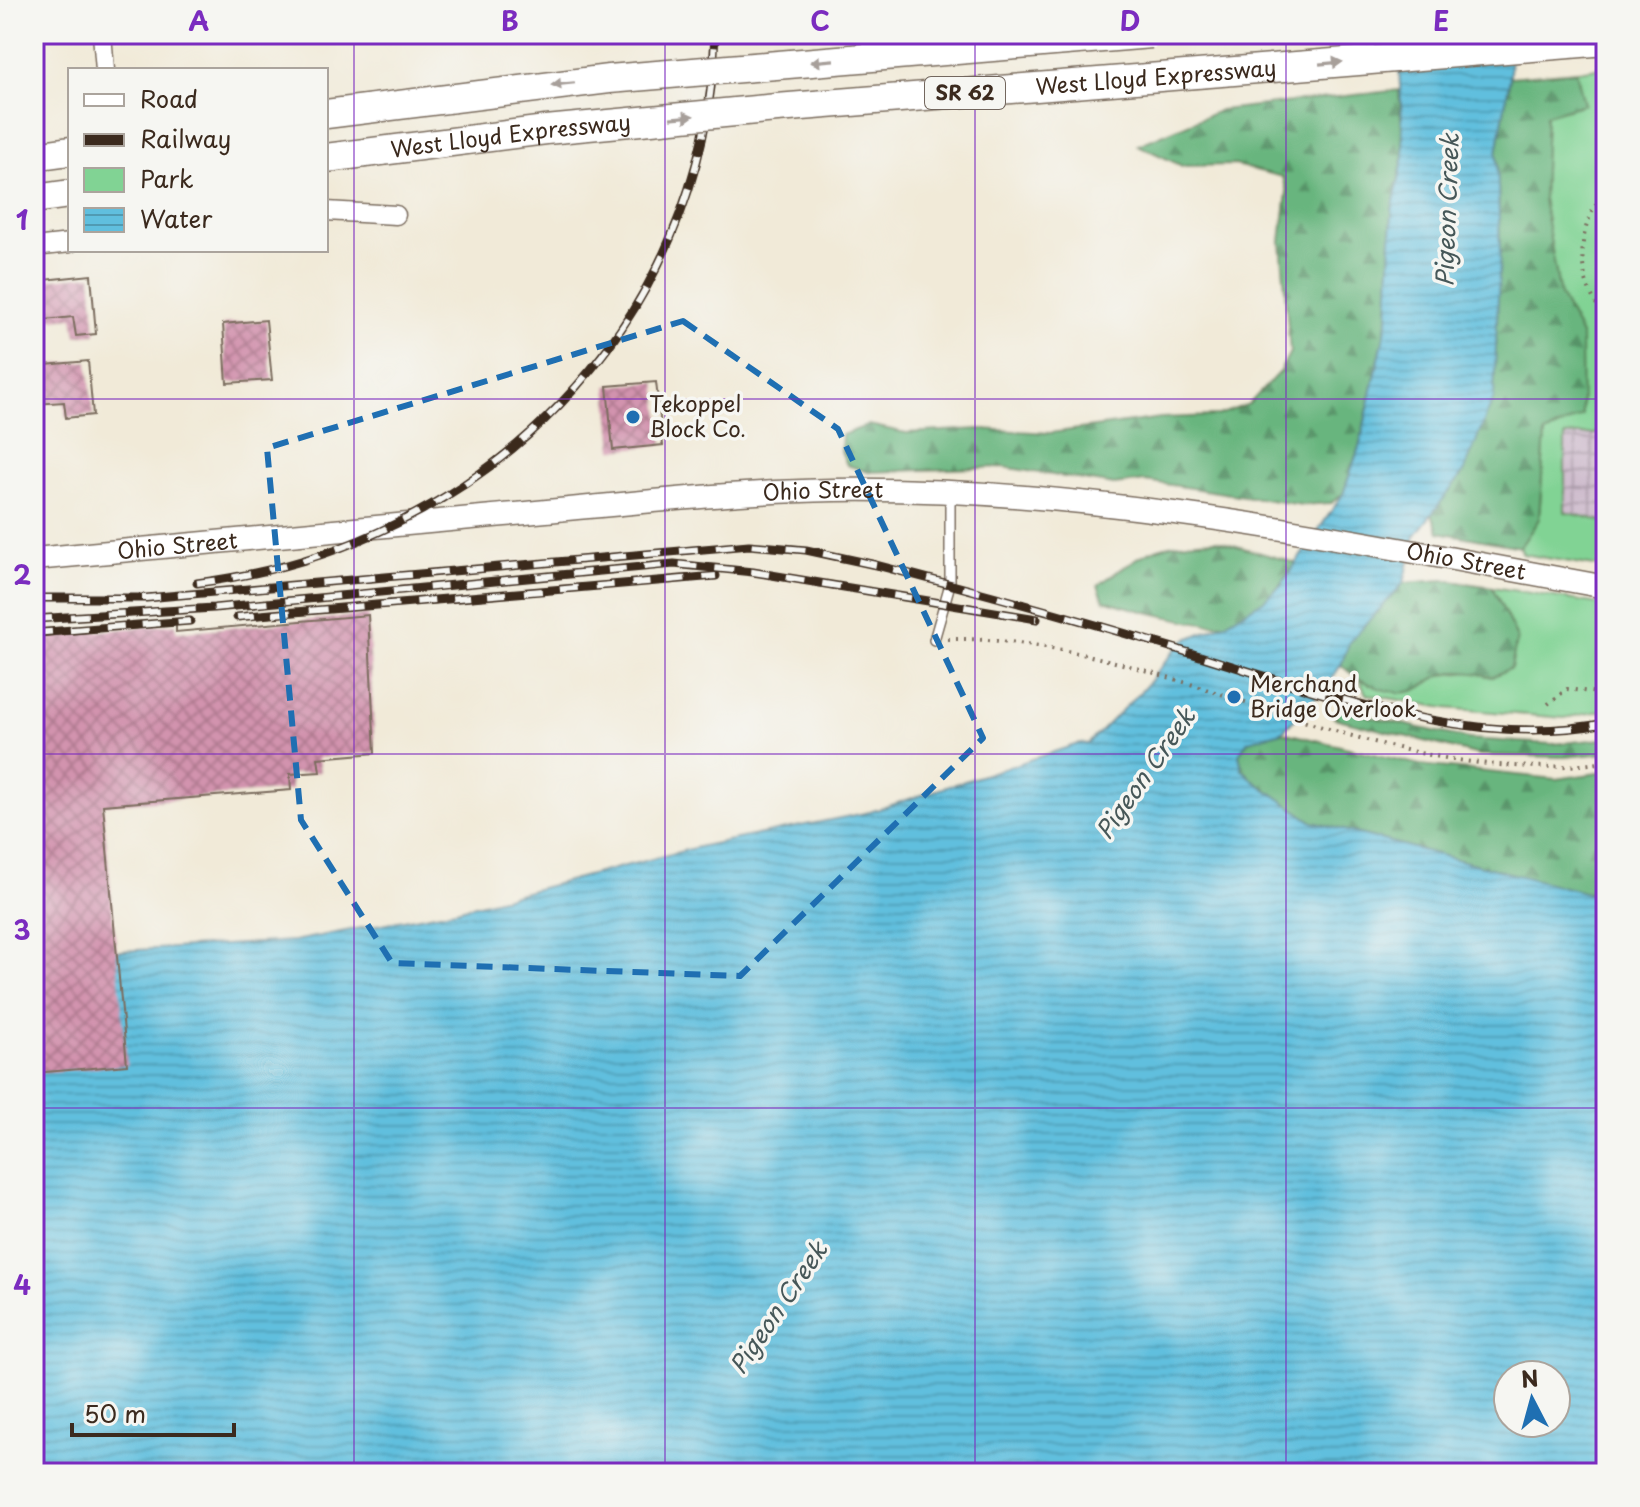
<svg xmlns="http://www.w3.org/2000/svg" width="1640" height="1507" font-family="'Playpen Sans',sans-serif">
  <defs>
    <pattern id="industrial-grid" width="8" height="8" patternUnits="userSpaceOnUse" patternTransform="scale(2)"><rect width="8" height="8" fill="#cfbdce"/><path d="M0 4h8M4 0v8" fill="none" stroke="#a99aa7"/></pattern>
    <pattern id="forest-firs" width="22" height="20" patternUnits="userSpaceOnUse" patternTransform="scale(2)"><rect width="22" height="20" fill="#68b57e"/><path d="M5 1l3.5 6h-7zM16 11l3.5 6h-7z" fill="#579367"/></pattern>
    <pattern id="water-rules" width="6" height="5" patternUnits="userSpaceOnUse" patternTransform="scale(2)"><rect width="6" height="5" fill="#60bfde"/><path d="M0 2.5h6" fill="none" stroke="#509bb3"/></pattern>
    <pattern id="building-cross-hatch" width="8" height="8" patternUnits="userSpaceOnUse" patternTransform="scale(2)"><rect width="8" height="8" fill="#d293ae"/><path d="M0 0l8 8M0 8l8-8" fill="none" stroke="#ac788d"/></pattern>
  </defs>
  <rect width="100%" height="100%" fill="#f6f6f2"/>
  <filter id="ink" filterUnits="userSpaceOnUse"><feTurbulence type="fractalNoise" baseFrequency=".0125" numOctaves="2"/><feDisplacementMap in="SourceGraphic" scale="16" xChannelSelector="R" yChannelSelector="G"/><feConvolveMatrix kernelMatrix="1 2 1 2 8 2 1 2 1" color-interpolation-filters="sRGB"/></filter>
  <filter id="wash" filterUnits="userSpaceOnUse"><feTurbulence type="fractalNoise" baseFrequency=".006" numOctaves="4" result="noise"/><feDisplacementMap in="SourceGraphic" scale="32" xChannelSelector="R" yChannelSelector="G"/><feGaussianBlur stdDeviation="1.8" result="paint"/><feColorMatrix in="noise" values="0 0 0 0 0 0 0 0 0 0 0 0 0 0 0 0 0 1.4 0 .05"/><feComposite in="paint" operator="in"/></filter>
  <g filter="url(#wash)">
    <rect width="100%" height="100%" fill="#f1ead8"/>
    <!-- industrial -->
    <polygon fill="url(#industrial-grid)" points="1606,433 1606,522 1565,512 1565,436"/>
    <!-- green -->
    <g fill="#81d394" stroke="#5e7e59" stroke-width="2">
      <polygon points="1606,67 1606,433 1565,436 1565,512 1606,522 1606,568 1523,554 1520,547 1539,519 1545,434 1581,335 1560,296 1543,199 1546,115 1584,104 1576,71"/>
      <polygon points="1492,587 1606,605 1606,710 1564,718 1445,708 1366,694 1359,678 1384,690 1414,691 1441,675 1473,672 1492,677 1517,638"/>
    </g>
    <!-- forest -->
    <g fill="url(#forest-firs)" stroke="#52704e" stroke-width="2">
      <polygon points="1576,71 1584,104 1546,115 1543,199 1560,296 1581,335 1582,416 1545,434 1539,519 1520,547 1439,532 1431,512 1464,472 1500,250 1497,153 1510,77"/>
      <polygon points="1399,90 1404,156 1392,210 1388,318 1360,444 1343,494 1331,503 1302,505 1145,481 1114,485 1003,467 868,472 847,465 841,451 842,435 869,425 906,433 980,429 1050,433 1161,418 1216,416 1249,404 1280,371 1290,352 1281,241 1287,192 1283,177 1235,165 1182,166 1138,145 1221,110"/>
      <path d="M1216,540l80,23c-16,25 -40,50 -70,60 -20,6 -100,-16 -122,-23l-6,-15c50,-34 55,-43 118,-45z"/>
      <path d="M1444,580l48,7 25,51 -6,30 -19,9c-16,-4 -39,-9 -55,0 -7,3 -14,10 -21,13 -24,9 -58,-9 -75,-25l9,-24 54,-58z"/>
      <polygon points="1341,710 1469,739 1552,744 1602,739 1606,740 1606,753 1564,757 1479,755 1334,718"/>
      <polygon points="1282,732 1420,765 1556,779 1606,772 1606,898 1313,822 1254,781 1242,769 1239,754 1248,741"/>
    </g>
    <!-- water -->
    <path fill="url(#water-rules)" stroke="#4e747e" stroke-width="2" fill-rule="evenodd" d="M1397,34h114l-1,43 -13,76 3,97 -6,147 -30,75 -49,64 -11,47 -54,58 -9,24 -15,22 -44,45 -34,9 -9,13 3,15 12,12 59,41 293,76v575h-1572v-517l260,-15 162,-31 246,-64 168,-34 211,-69 7,1 57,-57 37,-46 42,-17 40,-24 17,-15 62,-91 17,-50 28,-126 4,-108 12,-54zM1508,1375h48v48h-48z"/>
    <g id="blocks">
      <!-- building -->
      <g fill="url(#building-cross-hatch)">
        <polygon points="91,275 96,334 76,336 73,317 34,321 34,281"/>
        <polygon points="266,320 272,380 227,383 223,324"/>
        <polygon points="88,361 93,415 66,418 64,402 34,404 34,366"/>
        <polygon points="656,382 663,445 613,450 607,386"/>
        <polygon points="368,615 375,753 318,758 320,772 290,774 291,790 103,805 127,1065 34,1073 34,637 176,624 176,632"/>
      </g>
    </g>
  </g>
  <g filter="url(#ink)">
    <use href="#blocks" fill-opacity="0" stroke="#7b6d5f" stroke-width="2"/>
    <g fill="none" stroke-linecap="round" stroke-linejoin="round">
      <!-- service casing -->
      <g stroke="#7b6d5f" stroke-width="12">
        <polyline id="service" points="934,640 950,584 950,494"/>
      </g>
      <!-- minor casing -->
      <g stroke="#7b6d5f" stroke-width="21">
        <g id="minor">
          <polyline points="102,34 105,70"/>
          <polyline points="326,211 396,215"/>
          <polyline points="34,247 70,243"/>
        </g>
      </g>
      <!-- tertiary casing -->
      <g stroke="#7b6d5f" stroke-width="25">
        <g id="tertiary">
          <path id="s1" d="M34,559c153,-14 306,-28 459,-43 114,-10 227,-24 341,-26 259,-4 518,51 772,97"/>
        </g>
      </g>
      <!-- trunk casing -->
      <g stroke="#7b6d5f" stroke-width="31">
        <g id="trunk">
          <polyline points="34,156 70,151"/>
          <polyline points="34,199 70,194"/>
        </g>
      </g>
      <!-- path -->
      <g stroke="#7b6d5f" stroke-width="4" stroke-dasharray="2 6" stroke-linecap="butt">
        <path d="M1606,191c-32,36 -31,91 0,126"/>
        <path d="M948,639c226,-3 429,157 658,123"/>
        <polyline points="1548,704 1567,689 1606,694"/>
      </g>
      <!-- service -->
      <use href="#service" stroke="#fff" stroke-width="9"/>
      <!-- minor -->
      <use href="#minor" stroke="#fff" stroke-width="18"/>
      <!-- tertiary -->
      <use href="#tertiary" stroke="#fff" stroke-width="22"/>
      <!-- trunk -->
      <use href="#trunk" stroke="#fff" stroke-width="28"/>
      <!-- rail casing -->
      <g stroke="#3b2a1e" stroke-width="9">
        <g id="rail">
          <path d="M197,583c285,-36 509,-256 518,-549"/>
          <path d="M34,598h112l603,-53 57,5 70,15c101,26 203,54 304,85 132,39 287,101 426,73"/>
          <polyline points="237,617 716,576"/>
          <polyline points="34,619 214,608 674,564 753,572 1037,619"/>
          <polyline points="34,633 190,621"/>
        </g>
      </g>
      <!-- rail -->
      <use href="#rail" stroke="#f6f6f2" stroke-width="6" stroke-dasharray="18" stroke-linecap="butt"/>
      <!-- trunk-bridge casing -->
      <g stroke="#7b6d5f" stroke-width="31" stroke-linecap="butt">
        <g id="trunk-bridge">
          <polyline points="326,114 609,79 1151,34"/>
          <path id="s2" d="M326,158l220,-28 231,-22 829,-67"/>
        </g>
      </g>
      <!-- trunk-bridge -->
      <use href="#trunk-bridge" stroke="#fff" stroke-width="28"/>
    </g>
    <!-- one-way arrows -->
    <defs><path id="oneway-solid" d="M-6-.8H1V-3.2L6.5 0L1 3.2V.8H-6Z" transform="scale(2)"/></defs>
    <g fill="#a79f9a">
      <use href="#oneway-solid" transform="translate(822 61) rotate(175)"/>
      <use href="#oneway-solid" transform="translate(1331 63) rotate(-5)"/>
      <use href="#oneway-solid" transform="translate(563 84) rotate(174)"/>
      <use href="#oneway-solid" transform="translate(682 117) rotate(-5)"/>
    </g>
  </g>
  <!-- marked area -->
  <path fill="none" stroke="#1f6fb2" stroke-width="6" stroke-dasharray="16 10" stroke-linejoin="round" d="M683,321l155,108 145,309 -243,238 -348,-13 -91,-143 -34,-372z"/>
  <!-- grid -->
  <path fill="none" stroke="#7b2cbf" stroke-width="2" stroke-opacity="0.55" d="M354,34v1439M665,34v1439M975,34v1439M1286,34v1439M34,399h1572M34,754h1572M34,1108h1572"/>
  <!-- markers -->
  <g fill="#1f6fb2" stroke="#f6f6f2" stroke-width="3">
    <circle cx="633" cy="417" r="8"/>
    <circle cx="1234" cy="697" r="8"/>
  </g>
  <g text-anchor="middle" stroke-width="7" stroke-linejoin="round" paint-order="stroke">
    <!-- shield labels -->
    <rect fill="#f6f6f2" stroke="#73675e" stroke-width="2" x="925" y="77" width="80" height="32" rx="6"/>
    <g font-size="20" font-weight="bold" fill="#3b2a1e">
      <text x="965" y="100">SR 62</text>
    </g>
    <!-- street labels -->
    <g font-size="22" fill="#3b2a1e" stroke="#f6f6f2">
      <text dy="8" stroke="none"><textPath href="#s2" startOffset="834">West Lloyd Expressway</textPath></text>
      <text dy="8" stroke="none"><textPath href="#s2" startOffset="186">West Lloyd Expressway</textPath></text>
      <text dy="8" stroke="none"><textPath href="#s1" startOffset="792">Ohio Street</textPath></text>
      <text dy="8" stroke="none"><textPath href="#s1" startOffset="144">Ohio Street</textPath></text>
      <text dy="8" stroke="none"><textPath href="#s1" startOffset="1440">Ohio Street</textPath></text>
    </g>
    <!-- poi labels -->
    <g font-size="22" fill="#3b2a1e" stroke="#f6f6f2" text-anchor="start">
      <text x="649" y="412">Tekoppel<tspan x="649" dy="25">Block Co.</tspan></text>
      <text x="1250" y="692">Merchand<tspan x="1250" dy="25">Bridge Overlook</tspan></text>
    </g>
    <!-- water labels -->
    <g font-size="24" font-style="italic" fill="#465758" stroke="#f6f6f2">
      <text transform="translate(1448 210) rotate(-88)" y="8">Pigeon Creek</text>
      <text transform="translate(1146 774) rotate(-55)" y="8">Pigeon Creek</text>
      <text transform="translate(779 1308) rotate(-56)" y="8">Pigeon Creek</text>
    </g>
  </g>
  <!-- margin -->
  <rect width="1640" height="1507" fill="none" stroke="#f6f6f2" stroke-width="88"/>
  <!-- legend -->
  <rect x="68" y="68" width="260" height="184" fill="#f6f6f2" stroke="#aba49d" stroke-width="2"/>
  <rect x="84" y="94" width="40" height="12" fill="#ffffff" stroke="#aba49d" stroke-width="2"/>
  <text x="140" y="108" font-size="24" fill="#3b2a1e">Road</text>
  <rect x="84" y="134" width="40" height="12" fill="#3b2a1e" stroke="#aba49d" stroke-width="2"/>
  <text x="140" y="148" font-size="24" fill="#3b2a1e">Railway</text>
  <rect x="84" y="168" width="40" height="24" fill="#81d394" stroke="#aba49d" stroke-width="2"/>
  <text x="140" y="188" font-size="24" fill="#3b2a1e">Park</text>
  <rect x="84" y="208" width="40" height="24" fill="url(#water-rules)" stroke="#aba49d" stroke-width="2"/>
  <text x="140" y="228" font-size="24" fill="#3b2a1e">Water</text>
  <!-- north arrow -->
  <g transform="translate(1532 1399) rotate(354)"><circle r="38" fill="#f6f6f2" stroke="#aba49d" stroke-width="2"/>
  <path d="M0-6L14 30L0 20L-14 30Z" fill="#1f6fb2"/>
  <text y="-12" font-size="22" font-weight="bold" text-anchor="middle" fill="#3b2a1e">N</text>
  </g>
  <!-- scale -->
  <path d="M72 1423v12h162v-12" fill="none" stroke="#3b2a1e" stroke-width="4"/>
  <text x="84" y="1423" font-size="24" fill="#3b2a1e" stroke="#f6f6f2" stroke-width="6" paint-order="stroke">50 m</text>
  <rect x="44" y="44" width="1552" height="1419" fill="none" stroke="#7b2cbf" stroke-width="3"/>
  <g font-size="26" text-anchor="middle" font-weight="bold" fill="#7b2cbf">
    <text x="199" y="31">A</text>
    <text x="510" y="31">B</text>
    <text x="820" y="31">C</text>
    <text x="1130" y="31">D</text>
    <text x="1441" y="31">E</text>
    <text x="22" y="230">1</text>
    <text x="22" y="585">2</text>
    <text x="22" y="940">3</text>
    <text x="22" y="1295">4</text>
  </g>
</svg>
